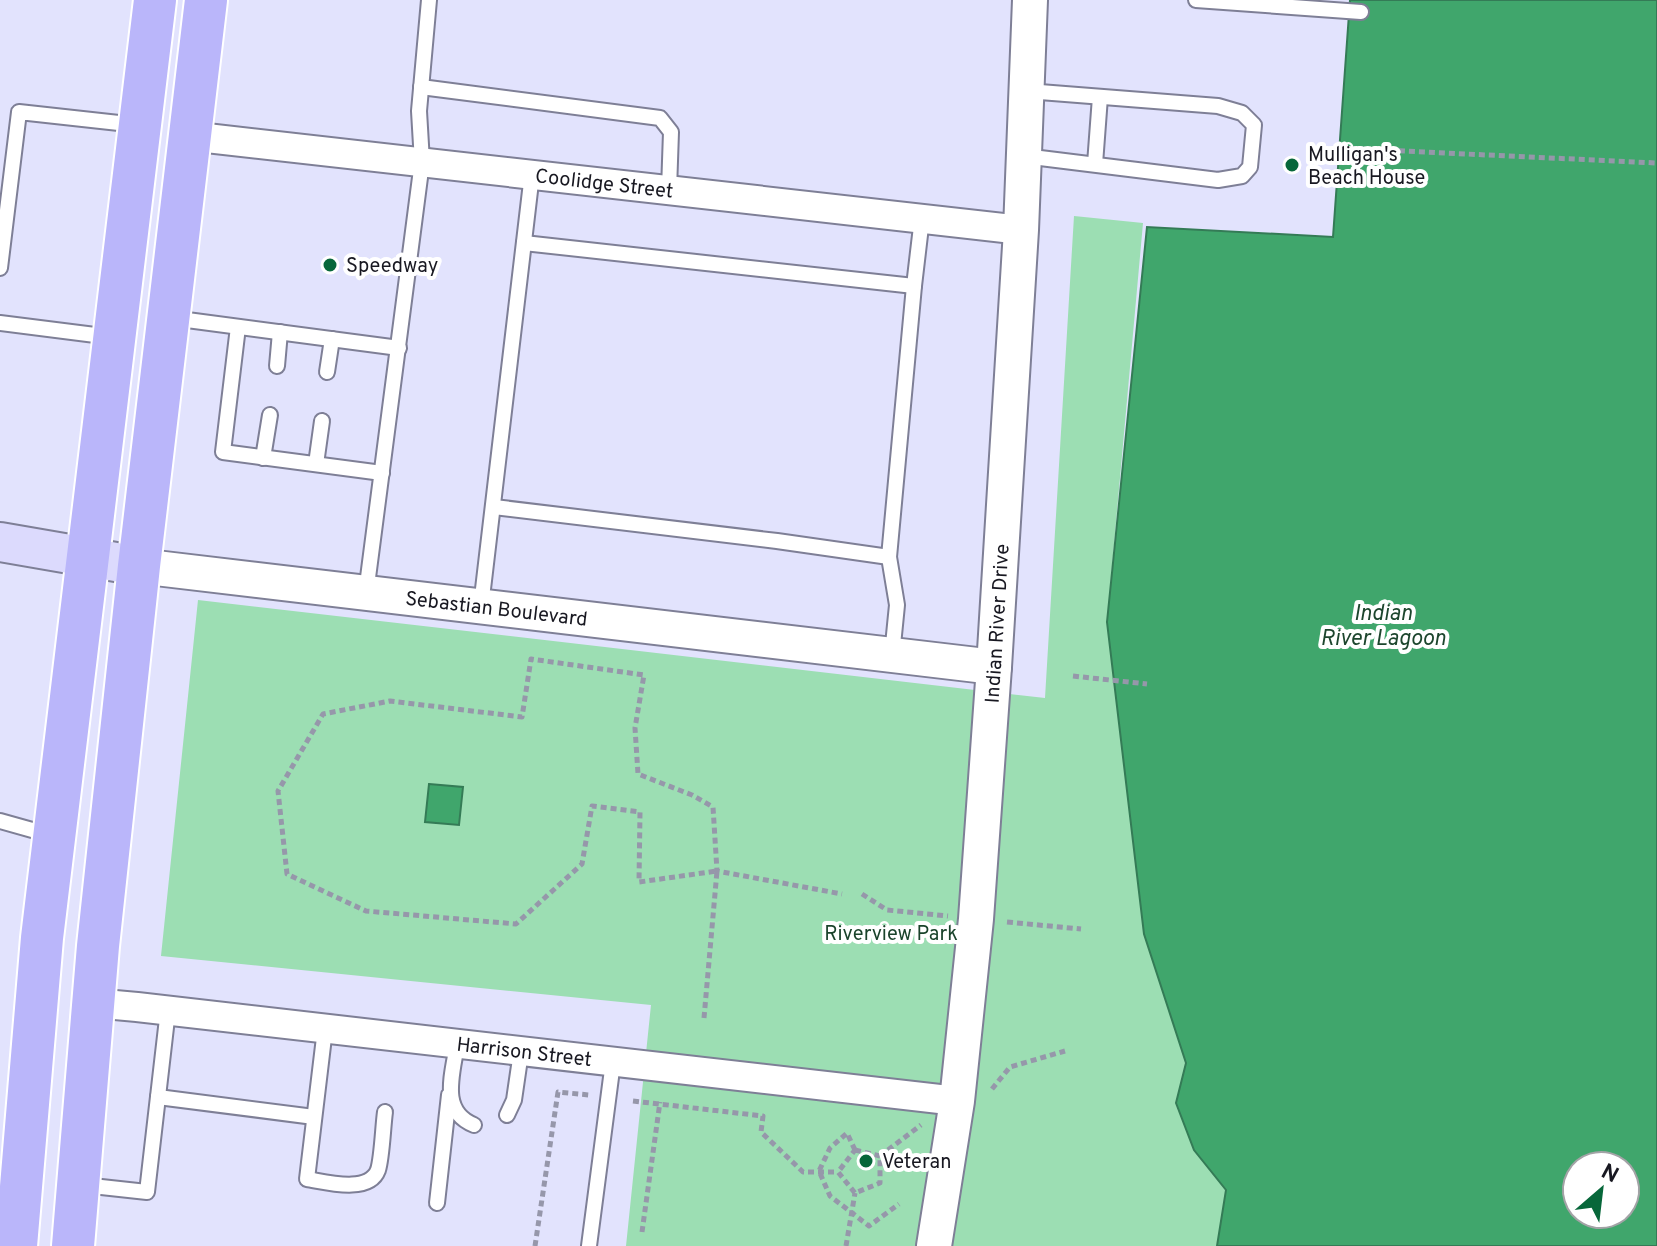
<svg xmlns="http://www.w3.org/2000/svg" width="1657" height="1246" font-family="Overpass,sans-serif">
  <rect width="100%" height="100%" fill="#e2e3fd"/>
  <!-- green -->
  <polygon fill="#9cdeb3" points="1074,216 1143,223 1107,622 1144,934 1186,1063 1176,1103 1194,1150 1226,1190 1217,1246 626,1246 651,1005 161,956 198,600 1045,698"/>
  <!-- water -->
  <g fill="#40a66c" stroke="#347b56" stroke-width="2" fill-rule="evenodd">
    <path d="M1350,0h307v1246h-440l9,-56 -32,-40 -18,-47 10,-40 -42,-129 -37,-312 40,-395 186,10zM1577,1166h48v48h-48z"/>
    <polygon points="429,784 463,787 459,825 425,822"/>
  </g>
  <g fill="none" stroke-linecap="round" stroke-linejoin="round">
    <!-- service casing -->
    <g stroke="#7e7f96" stroke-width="18">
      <g id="service">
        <polyline points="1196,0 1361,12"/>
        <polyline points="421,87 660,118 671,132 669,190"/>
        <polyline points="1024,156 1218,180 1242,176 1250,167 1254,125 1242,113 1218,106 1027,91"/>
        <polyline points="1095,164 1100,97"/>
        <polyline points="524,243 914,286 922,218"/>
        <polyline points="0,268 19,112 137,125"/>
        <polyline points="172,318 399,348"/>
        <polyline points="0,323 111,337"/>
        <polyline points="238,327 223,452 382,473"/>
        <polyline points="277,366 280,332"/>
        <polyline points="327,372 332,339"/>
        <polyline points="263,458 270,415"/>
        <polyline points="316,464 322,421"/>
        <polyline points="494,507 777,541 889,557"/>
        <polyline points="366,593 422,162 419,111 429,0"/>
        <polyline points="481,606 532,174"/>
        <polyline points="892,655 897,605 889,557 914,286"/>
        <polyline points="0,821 50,835"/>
        <path d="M325,1029l-18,150c19,3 62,15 71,-9 4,-12 5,-44 7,-58"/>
        <path d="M457,1044c-4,29 -18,67 17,81"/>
        <polyline points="158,1097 314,1117"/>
        <polyline points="507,1115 514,1100 521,1052"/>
        <polyline points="83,1185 147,1192 168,1010"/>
        <polyline points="437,1203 449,1095"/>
        <polyline points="589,1246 613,1062"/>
      </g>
    </g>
    <!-- minor casing -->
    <g stroke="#7e7f96" stroke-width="32">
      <g id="minor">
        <path id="s1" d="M189,136l832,94"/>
        <path id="s2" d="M93,1003l44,4 820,94"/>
      </g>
    </g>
    <!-- tertiary casing -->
    <g stroke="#7e7f96" stroke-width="38">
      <g id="tertiary">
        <path id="s3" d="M139,566l855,101"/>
        <path id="s4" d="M934,1246l23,-145 19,-182 18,-252 27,-437 9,-230"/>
      </g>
    </g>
    <!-- secondary casing -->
    <g stroke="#7e7f96" stroke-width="42">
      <polyline id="secondary" points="0,542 139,566"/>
    </g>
    <!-- primary casing -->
    <g stroke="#fff" stroke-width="46">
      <g id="primary">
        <polyline points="16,1246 42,938 155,0"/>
        <polyline points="73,1246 98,946 139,566 206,0"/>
      </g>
    </g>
    <!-- path -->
    <g stroke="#9697aa" stroke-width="5" stroke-dasharray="6 4" stroke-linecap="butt">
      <polyline points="1339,148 1657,163"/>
      <polyline points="1073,676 1147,684"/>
      <polyline points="862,894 887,910 948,916"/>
      <polyline points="1007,922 1081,929"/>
      <polyline points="704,1018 717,871 639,882 640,812 592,806 582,864 516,924 366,911 287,874 278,791 323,714 390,701 522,717 531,659 644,675 635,728 638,774 692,795 713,807 717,871 842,894"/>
      <polyline points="992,1089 1010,1067 1065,1051"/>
      <polyline points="633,1101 763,1116 761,1132 803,1172 838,1172"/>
      <polyline points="855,1150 847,1133 830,1148 819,1171 830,1196 869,1226 899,1204"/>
      <polygon points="855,1150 880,1156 880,1183 855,1193 838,1172"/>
      <polyline points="880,1156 921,1125"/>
      <polyline points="642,1232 660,1102"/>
      <polyline points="535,1246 558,1092 589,1095"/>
      <polyline points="846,1246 855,1193"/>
    </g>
    <!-- service -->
    <use href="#service" stroke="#fff" stroke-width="14"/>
    <!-- minor -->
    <use href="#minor" stroke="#fff" stroke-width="28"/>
    <!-- tertiary -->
    <use href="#tertiary" stroke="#fff" stroke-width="34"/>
    <!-- secondary -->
    <use href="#secondary" stroke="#dcdafd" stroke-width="38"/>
    <!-- primary -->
    <use href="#primary" stroke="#bab6fa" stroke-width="42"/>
  </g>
  <!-- markers -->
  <g fill="#07673a" stroke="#fff" stroke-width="3">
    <circle cx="1292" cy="165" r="8"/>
    <circle cx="330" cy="265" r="8"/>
    <circle cx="866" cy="1161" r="8"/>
  </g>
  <g text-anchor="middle" stroke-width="8" stroke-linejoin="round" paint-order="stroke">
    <!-- poi labels -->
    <g font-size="20" fill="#181821" stroke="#fff" text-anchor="start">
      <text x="1308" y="161">Mulligan's<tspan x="1308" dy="23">Beach House</tspan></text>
      <text x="346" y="272">Speedway</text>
      <text x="882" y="1168">Veteran</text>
    </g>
    <!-- street labels -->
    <g font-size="20" fill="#181821" stroke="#fff">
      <text dy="7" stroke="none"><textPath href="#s1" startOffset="418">Coolidge Street</textPath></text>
      <text dy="7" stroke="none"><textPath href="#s3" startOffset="360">Sebastian Boulevard</textPath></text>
      <text dy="7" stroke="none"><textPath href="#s4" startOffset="626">Indian River Drive</textPath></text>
      <text dy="7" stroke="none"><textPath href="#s2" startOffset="434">Harrison Street</textPath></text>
    </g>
    <!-- park labels -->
    <g font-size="20" fill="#1a432b" stroke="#fff">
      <text x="891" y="940">Riverview Park</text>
    </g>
    <!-- water labels -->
    <g font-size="22" font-style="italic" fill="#1d462e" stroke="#fff">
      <text x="1383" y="620">Indian<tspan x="1383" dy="25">River Lagoon</tspan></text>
    </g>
  </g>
  <!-- north arrow -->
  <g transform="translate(1601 1190) rotate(28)"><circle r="38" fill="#ffffff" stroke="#a3a3a6" stroke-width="2"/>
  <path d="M0-6L14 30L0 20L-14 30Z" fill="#07673a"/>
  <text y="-12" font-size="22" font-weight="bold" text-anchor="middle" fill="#181821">N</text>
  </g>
</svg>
